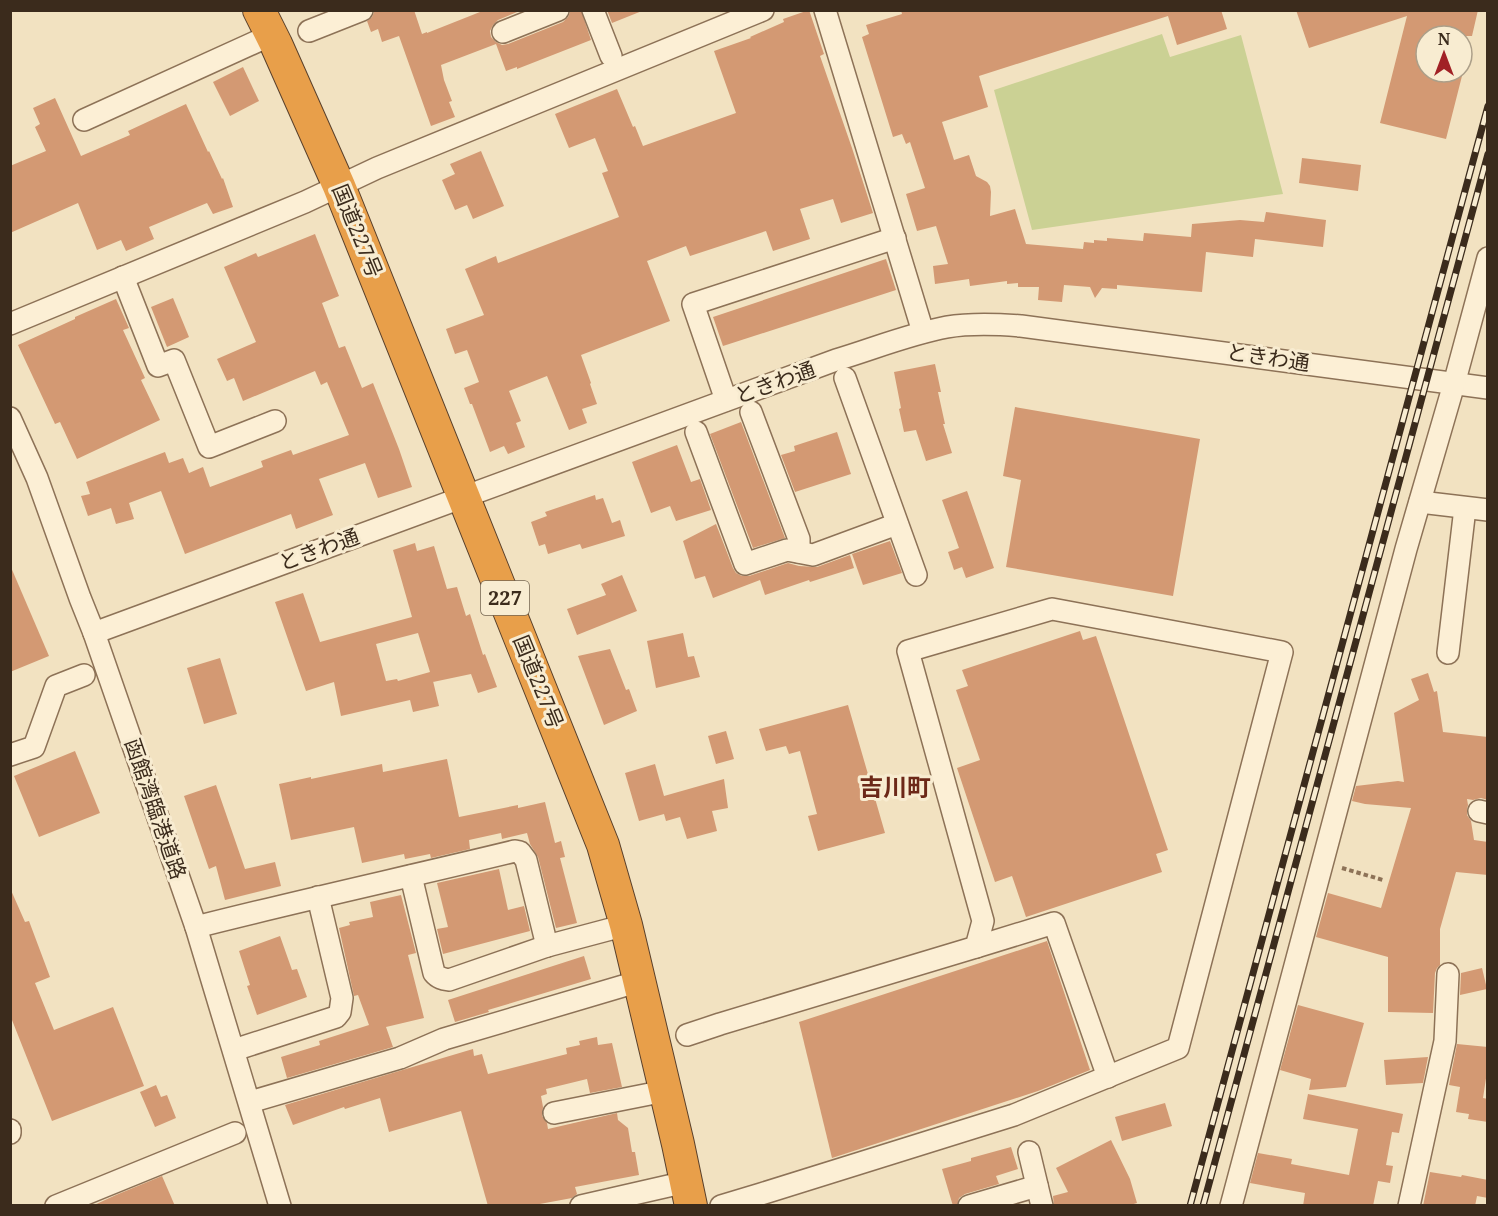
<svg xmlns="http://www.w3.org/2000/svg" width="1498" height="1216" font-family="'Noto Serif','Noto Sans JP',serif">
  <rect width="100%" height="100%" fill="#f2e2c1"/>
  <!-- green -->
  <polygon fill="#cbd194" points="1162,34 1170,57 1241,35 1283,194 1032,230 994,90"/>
  <!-- building -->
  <g fill="#d39973" fill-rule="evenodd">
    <polygon points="375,10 414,10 422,34 427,32 427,33 485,10 522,10 498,20 493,25 490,31 491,37 496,42 502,45 508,44 563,22 568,17 571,10 581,10 591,40 517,69 517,67 506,71 496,44 441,65 444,80 452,101 449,102 455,117 431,126 399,36 382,42 378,29 371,32 367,21 372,17"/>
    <polygon points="607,10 642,10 642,11 612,23"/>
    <polygon points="809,10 824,54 820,56 852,148 873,213 841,223 833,199 800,209 810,239 773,251 766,231 690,256 686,246 647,261 670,321 581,355 591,383 590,384 597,404 582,409 587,423 569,430 547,376 509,391 521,421 516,423 525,447 508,454 504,446 490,452 472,404 470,404 464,388 479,382 467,350 455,354 446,329 484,315 465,269 496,256 498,263 619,217 602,173 608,171 595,138 569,148 555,114 617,89 633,127 635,126 643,146 736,113 714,51 751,38 750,37 784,22 783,19"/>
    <polygon points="901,10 1221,10 1227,29 1177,45 1168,16 979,76 988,107 942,122 954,160 969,155 976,176 987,182 990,186 991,192 990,216 1015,209 1026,244 1083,249 1084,242 1094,243 1094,240 1107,241 1107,238 1143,241 1144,233 1191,237 1192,224 1240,220 1264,222 1266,212 1326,220 1323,247 1255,239 1253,257 1206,252 1202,292 1117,285 1117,289 1102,288 1095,298 1090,287 1064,285 1062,302 1038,300 1039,287 1018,287 1018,283 1007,284 1007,281 970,286 969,279 935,284 933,266 948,264 936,226 917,231 906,194 925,188 910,142 906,144 902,134 893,137 862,37 869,34 866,25 902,14"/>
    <polygon points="1296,10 1478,10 1472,36 1426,36 1426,72 1463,72 1446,139 1380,123 1407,16 1309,48"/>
    <polygon points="243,67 259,101 230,116 213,82"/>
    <polygon points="55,98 81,156 130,135 128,131 186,104 208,152 209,151 222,179 223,178 233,207 213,214 207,203 149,227 154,239 126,251 121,240 97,250 78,203 10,233 10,166 46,151 35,127 40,124 33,108"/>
    <polygon points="481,151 504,206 473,219 467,205 455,210 442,180 455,174 450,164"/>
    <polygon points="1302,158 1361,165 1358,191 1299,183"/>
    <polygon points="315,234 339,296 322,303 339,348 345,346 362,388 373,383 399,449 412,487 378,498 365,463 319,479 333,515 296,529 291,514 185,554 161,491 129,503 134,519 116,524 111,508 88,516 81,496 90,494 86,482 165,452 169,463 183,458 189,473 203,467 210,487 263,467 261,461 291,450 293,455 349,435 327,382 321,385 315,371 243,401 234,378 227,381 217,359 256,342 224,267 256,253 258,257"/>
    <polygon points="886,259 896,290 723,346 713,317"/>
    <polygon points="173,298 189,337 167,347 151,307"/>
    <polygon points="116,299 129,328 123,330 145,378 141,380 160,420 77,459 60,422 55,424 18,345 75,319 75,317"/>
    <polygon points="935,364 941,392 938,392 945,424 943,424 952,453 926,461 916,430 904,432 899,409 901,408 894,372"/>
    <polygon points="1015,407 1200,439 1173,596 1006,567 1021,480 1003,476"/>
    <polygon points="741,422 785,538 753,548 710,434"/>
    <polygon points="837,432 851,474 795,492 781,455 795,451 794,446"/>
    <polygon points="677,445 691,482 700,479 711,510 676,521 670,506 651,513 632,462"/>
    <polygon points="967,491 994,568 966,578 962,567 954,570 948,552 959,548 942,500"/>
    <polygon points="595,495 596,500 603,498 612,523 620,520 625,536 582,549 580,544 548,554 545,544 539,546 531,522 547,516 545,512"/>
    <polygon points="716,524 733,568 736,573 742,576 749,576 788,563 799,566 817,567 850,555 854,568 810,582 809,580 765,595 760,580 713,598 705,576 695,579 683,541"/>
    <polygon points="890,541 902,573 863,585 852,554"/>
    <path d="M415,543l2,8 17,-5 13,43 10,-2 9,29 4,-2 13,41 2,-1 12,33 -19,6 -7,-19 -38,8v-1l6,25 -26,6 -3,-12 -69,16 -7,-34 -28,9 -31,-89 28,-9 17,49 92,-25 -19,-67zM418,633l12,39 -32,9 -1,-2 -11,2 -10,-37z"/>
    <polygon points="10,565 49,656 10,672"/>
    <polygon points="622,575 637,611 577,635 567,609 606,595 601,584"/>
    <polygon points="1080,631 1083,640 1096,636 1168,850 1156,854 1162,872 1026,917 1012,876 995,882 957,768 980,760 956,690 968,686 962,670"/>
    <polygon points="683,633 688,657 694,656 700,677 656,688 647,641"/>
    <polygon points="610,649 626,690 629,689 637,711 604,725 578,656"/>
    <polygon points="220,658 237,714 204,724 187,668"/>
    <polygon points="1428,673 1434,692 1437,691 1443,732 1488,737 1488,800 1481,798 1473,800 1467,799 1468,805 1467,809 1467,815 1471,821 1474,840 1488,842 1488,875 1456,872 1440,929 1440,965 1437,968 1435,973 1433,1013 1388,1012 1388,957 1316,937 1328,893 1381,908 1411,808 1365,804 1352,801 1356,786 1398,781 1404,782 1394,713 1419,700 1411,679"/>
    <polygon points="848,705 885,833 818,851 808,816 817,814 800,751 789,754 786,746 766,751 759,729"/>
    <polygon points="726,731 734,759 716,764 708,736"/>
    <polygon points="75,751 100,813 39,837 14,776"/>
    <polygon points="447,759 459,817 518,805 518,808 545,802 555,843 561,841 565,857 560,858 577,923 556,928 538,857 530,844 527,833 502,839 501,833 469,840 470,849 431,858 430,854 405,859 404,854 362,863 354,827 291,840 279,784 311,777 311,779 382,764 383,772"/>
    <polygon points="655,764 664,796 724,779 728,808 712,811 717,831 687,839 680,817 666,821 664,814 639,821 625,773"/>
    <polygon points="216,785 245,869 275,862 281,886 225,900 216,866 209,869 184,796"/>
    <polygon points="499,869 508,910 524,906 530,931 443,954 437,929 448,927 437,883"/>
    <polygon points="10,888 25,922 29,921 50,977 35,983 54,1030 113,1007 144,1086 52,1121 10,1015"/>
    <polygon points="401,895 416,953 408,955 424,1018 386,1027 393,1047 287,1078 281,1057 320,1045 319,1041 369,1025 358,995 354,996 339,928 350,925 349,922 373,917 370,902"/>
    <polygon points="280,936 292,970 297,969 307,997 257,1015 247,986 250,985 239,951"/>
    <polygon points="1047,941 1090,1070 1038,1091 832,1158 799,1022"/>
    <polygon points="584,956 591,979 488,1010 489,1012 455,1022 448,1000"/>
    <polygon points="1482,968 1487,989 1460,995 1461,973"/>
    <polygon points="1298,1005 1364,1023 1346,1087 1309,1090 1311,1079 1280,1070"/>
    <polygon points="597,1037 598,1045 612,1043 622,1087 590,1093 587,1079 546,1089 547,1094 541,1096 543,1107 542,1116 547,1123 548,1129 617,1113 618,1120 628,1128 632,1152 635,1152 639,1175 575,1187 577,1194 572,1198 529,1206 488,1206 461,1111 389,1132 380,1098 345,1109 344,1107 293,1125 285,1105 473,1049 474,1056 482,1054 488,1074 567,1054 566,1048 580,1045 579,1041"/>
    <polygon points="1457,1044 1488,1047 1488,1065 1483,1098 1488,1099 1488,1122 1468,1119 1469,1114 1456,1112 1460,1087 1449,1085"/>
    <polygon points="1428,1057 1423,1083 1386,1085 1384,1060"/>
    <polygon points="156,1085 161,1097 167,1095 176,1118 155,1127 140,1092"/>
    <polygon points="1308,1094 1403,1114 1399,1133 1392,1132 1386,1165 1393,1166 1390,1183 1378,1181 1373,1206 1303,1206 1305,1193 1250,1183 1258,1153 1292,1159 1291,1164 1349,1175 1358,1129 1303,1119"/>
    <polygon points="1165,1103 1172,1126 1122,1141 1115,1117"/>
    <polygon points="1111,1140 1130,1179 1137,1203 1127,1206 1054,1206 1053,1196 1068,1192 1056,1168"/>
    <polygon points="1011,1147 1018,1169 996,1176 999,1184 965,1194 959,1198 957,1206 953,1206 942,1169 971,1161 971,1158"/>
    <polygon points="1430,1172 1461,1177 1462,1175 1488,1180 1488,1198 1477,1196 1475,1206 1423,1206"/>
    <polygon points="162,1176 175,1206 92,1206 116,1195"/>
  </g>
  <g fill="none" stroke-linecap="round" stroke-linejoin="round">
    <!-- minor casing -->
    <g stroke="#8d7257" stroke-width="24">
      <g id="minor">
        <polyline points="593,10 611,56"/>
        <polyline points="825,10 923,332"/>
        <polyline points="309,31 362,10"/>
        <polyline points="503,32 558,10"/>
        <polyline points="84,120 271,35"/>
        <polyline points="123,277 158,366 174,360 209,447 275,421"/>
        <polyline points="10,324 305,202 377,168 763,10"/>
        <polyline points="845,378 916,575"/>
        <polyline points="726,400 693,304 895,238"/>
        <polyline points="751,412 799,539 799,552"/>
        <polyline points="10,418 37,478 80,598 94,633 196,927 280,1206"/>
        <polyline points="696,432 745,564 787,550 813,555 897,524"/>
        <polyline points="1420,502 1488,510"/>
        <path d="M94,633l742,-273c37,-11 73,-26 111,-33 24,-4 49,-3 74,-1l467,62"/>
        <polyline points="1448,653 1465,508"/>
        <polyline points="10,755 34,747 56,686 84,675"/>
        <polyline points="1479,811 1488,813"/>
        <path d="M411,876l23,97c4,5 9,6 15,7l98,-34 79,-21"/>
        <path d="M196,927c106,-27 212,-50 319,-76l5,1 6,8 21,86"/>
        <polyline points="976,947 1054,923 1108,1077"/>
        <polyline points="687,1035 720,1024 976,947 983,921 908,651 1052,609 1282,652 1178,1048 1014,1115 761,1194 721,1206"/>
        <polyline points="234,1050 336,1017 340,1012 342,998 318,897"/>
        <polyline points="250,1102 400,1058 444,1039 640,981"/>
        <polyline points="554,1113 665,1091"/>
        <polyline points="10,1130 10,1133"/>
        <polyline points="1029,1152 1042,1206"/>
        <polyline points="56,1206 235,1133"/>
        <polyline points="581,1206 686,1182"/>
        <polyline points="969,1206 1037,1186"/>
        <polyline points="1231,1206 1406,549 1454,384 1488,258"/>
        <polyline points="1409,1206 1445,1041 1448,974"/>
      </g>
    </g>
    <!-- highway casing -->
    <g stroke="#5a402b" stroke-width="34">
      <polyline id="highway" points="259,10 276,44 339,186 603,845 626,925 678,1144 691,1206"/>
    </g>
    <!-- path -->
    <polyline stroke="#8d7257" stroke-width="4" stroke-dasharray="4.5 3" stroke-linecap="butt" points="1342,868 1383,880"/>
    <!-- minor -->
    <use href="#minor" stroke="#fcefd5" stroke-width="21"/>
    <!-- highway -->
    <use href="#highway" stroke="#e89f4a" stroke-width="32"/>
    <!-- rail casing -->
    <g stroke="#3b2b1c" stroke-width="7">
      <g id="rail">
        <polyline points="1190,1206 1488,106"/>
        <polyline points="1203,1206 1488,154"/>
      </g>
    </g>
    <!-- rail -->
    <use href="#rail" stroke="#f8ecd1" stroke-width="4.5" stroke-dasharray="14" stroke-linecap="butt"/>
  </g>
  <g text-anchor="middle" stroke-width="6" stroke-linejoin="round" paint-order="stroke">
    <!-- shield labels -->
    <rect fill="#f8ecd1" stroke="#746552" stroke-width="1.5" x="481" y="581" width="48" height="34" rx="4.5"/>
    <g font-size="20" font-weight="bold" fill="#3b2b1c">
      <text x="505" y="605">227</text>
    </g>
    <!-- street labels -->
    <g font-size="21" fill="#3b2b1c" stroke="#f8ecd1">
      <text transform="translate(357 231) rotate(68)" y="7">国道227号</text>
      <text transform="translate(1268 358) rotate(8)" y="7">ときわ通</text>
      <text transform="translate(775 383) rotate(-20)" y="7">ときわ通</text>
      <text transform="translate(319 550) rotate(-20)" y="7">ときわ通</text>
      <text transform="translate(538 682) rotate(68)" y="7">国道227号</text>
      <text transform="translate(155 809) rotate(71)" y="7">函館湾臨港道路</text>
    </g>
    <!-- quarter labels -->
    <g font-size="24" font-weight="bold" fill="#6c2818" stroke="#f8ecd1">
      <text x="895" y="796">吉川町</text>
    </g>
  </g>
  <!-- border -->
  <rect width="1498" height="1216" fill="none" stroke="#3b2b1c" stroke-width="24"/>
  <!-- north arrow -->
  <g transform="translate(1444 54)"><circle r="28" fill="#f8ecd1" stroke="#ac9f89" stroke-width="1.5"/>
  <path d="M0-4.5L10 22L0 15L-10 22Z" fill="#a12125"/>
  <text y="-9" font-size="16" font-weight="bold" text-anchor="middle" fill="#3b2b1c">N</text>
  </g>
</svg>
